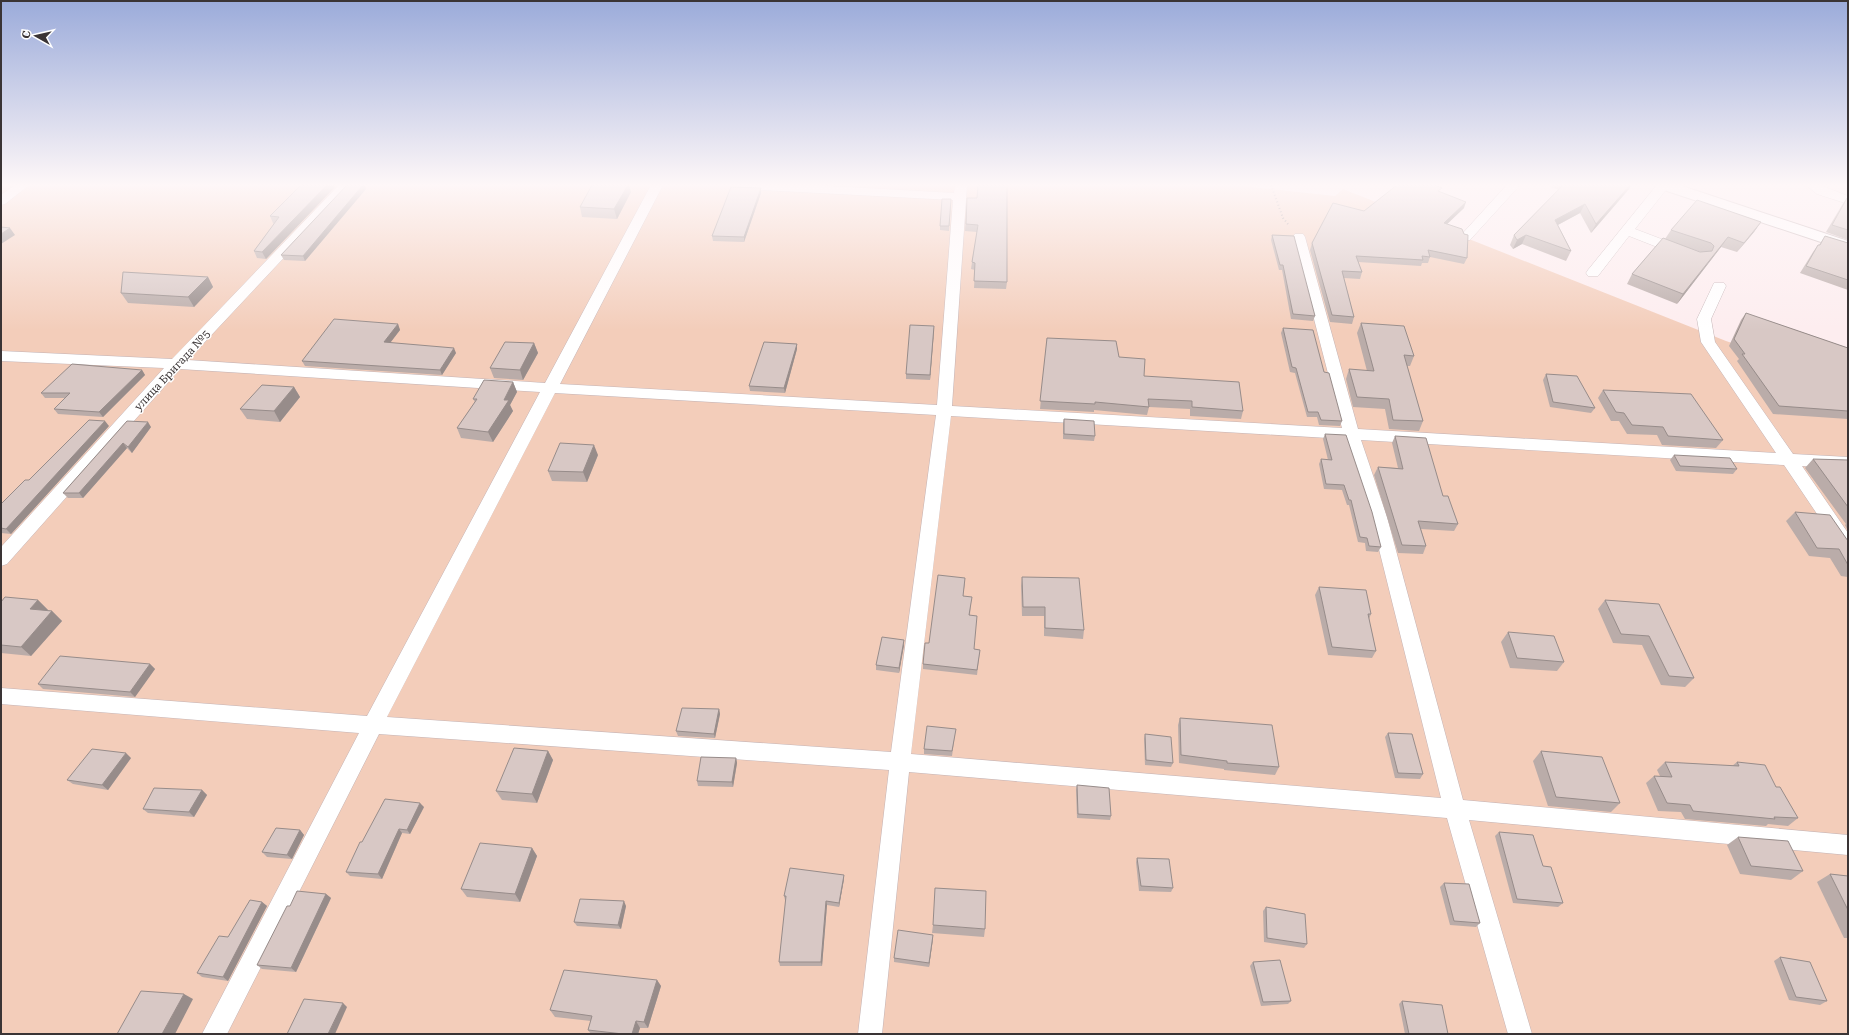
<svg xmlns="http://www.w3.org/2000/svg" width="1849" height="1035" font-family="'Roboto Serif',serif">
  <rect width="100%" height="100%" fill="#fdedef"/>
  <!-- green -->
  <polygon fill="#f3cdba" points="1,185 1232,185 1335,196 1343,189 1726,341 1848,383 1848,1034 1,1034"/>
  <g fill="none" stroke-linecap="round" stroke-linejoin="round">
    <!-- service casing -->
    <g stroke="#c3b3b5" stroke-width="1">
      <g id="service">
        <polygon points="15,185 29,185 5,204 1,205 1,195"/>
        <path d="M339,185h13l-164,175 357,23 106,-198h12l-103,199 377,21 16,-205 -212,-11 -6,-4h76l143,8 1,-8h12l-15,221 390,22 -49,-191 2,-3h8l2,3 53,192 418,24 -75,-111 -4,-23 17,-36h10l2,3 -15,33 4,23 78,112 55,3v12l-46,-3 46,67v20l-6,-2 -58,-86 -423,-25 26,77 76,283 385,35v20l-379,-35 63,214h-24l-61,-216 -538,-46 -27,262h-24l31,-264 -510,-36 -152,300h-25l157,-301 -358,-29v-16l366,28 173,-324 -360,-23 -173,195 -6,2v-19l163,-179 -163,-7v-10l171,8zM555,393l381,22 -45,337 -504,-35zM951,416l394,23 26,78 70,281 -530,-44z"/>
        <polygon points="1507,185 1520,185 1470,240 1462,240 1460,237 1462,234"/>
        <polygon points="1657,185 1669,186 1635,229 1685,248 1686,251 1685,254 1675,254 1629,236 1598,276 1588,276 1586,273 1588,270"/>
        <polygon points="1806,185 1820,185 1848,196 1848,204 1817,194"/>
      </g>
    </g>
    <!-- minor casing -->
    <g stroke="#c3b3b5" stroke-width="2">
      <polygon id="minor" points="1655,185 1679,185 1848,241 1848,251 1658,188"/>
    </g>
    <!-- path -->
    <polyline stroke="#978c8d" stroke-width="2" stroke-dasharray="1 2.5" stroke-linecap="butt" points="1271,185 1283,218 1288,224"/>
    <!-- service -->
    <use href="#service" fill="#fff" fill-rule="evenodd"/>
    <!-- minor -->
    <use href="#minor" fill="#fff" fill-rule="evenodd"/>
  </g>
  <!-- wall -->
  <g fill="#baaca9" fill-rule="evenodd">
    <polygon points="1552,185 1631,185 1629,189 1591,233 1580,213 1558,225 1571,251 1566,261 1522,244 1513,249 1510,245 1514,235 1559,190 1551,187"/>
    <polygon points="335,187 266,259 257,258 254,251 274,224 273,223 270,216"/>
    <polygon points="366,189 305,261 284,260 281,255"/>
    <polygon points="631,192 617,219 582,217 580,207"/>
    <polygon points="1440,192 1464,208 1446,224 1467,258 1464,264 1430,257 1428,263 1422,263 1421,266 1358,262 1362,272 1360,279 1344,278 1354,317 1352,324 1330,322 1310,250 1312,243 1364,211"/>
    <polygon points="761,193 744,242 713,241 712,236"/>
    <polygon points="967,198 1007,282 1006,289 974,288 975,270 971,269 972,262 977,232 965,231"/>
    <polygon points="1847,198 1848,198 1848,240 1826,232 1842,205"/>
    <polygon points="951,199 949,231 940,230 940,226"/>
    <path d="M1761,222l-7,10 -17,20 -16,-5 -44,57 -50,-20 5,-10 33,-35 6,-9zM1680,245l21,7h-1z"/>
    <polygon points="1272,235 1315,316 1313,321 1291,319 1282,270 1279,270 1271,240"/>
    <polygon points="1825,236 1848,243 1848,290 1800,273 1813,252 1818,245 1819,245"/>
    <polygon points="208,277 213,287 194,307 128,303 121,293"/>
    <polygon points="1746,313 1848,348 1848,419 1773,414 1737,361 1739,359 1729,346 1741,320"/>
    <polygon points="1361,323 1414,356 1410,366 1407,366 1423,421 1419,431 1389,429 1385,409 1353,407 1346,379 1349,369 1367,371 1357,333"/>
    <polygon points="398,324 400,330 390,343 456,353 442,375 305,366 302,361"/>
    <polygon points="934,326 930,380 906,379 906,374"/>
    <polygon points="1283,328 1324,372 1342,421 1340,426 1319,425 1317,417 1307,417 1295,373 1290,372 1281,333"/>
    <polygon points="1047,338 1119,357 1144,376 1243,411 1241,419 1190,416 1190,409 1149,407 1147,415 1094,410 1094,412 1040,409"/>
    <polygon points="534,343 538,353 523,380 494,378 490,368"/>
    <polygon points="797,344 797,349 785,393 750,391 749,386"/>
    <polygon points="142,370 145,375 103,417 58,414 54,409 65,398 45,398 41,393"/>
    <polygon points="1546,374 1595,408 1591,413 1550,407 1543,380"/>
    <polygon points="513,382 517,392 510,405 513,411 493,442 461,438 457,428 475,402 473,399"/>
    <polygon points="294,387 300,397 280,422 247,419 240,409"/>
    <polygon points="1603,390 1723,440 1716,448 1662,445 1657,435 1627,434 1619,421 1611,421 1598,398"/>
    <polygon points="1064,419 1095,436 1094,441 1063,439 1063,424"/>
    <polygon points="127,421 151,427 132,453 127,448 83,498 68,498 63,493"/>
    <polygon points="109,426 11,534 1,533 1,504 29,480"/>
    <polygon points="1325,434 1381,547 1378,552 1366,551 1365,543 1358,542 1349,505 1347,505 1342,490 1324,489 1319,464 1321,459 1328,460 1323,439"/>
    <polygon points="1395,436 1443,496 1458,524 1454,531 1421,529 1426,546 1423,554 1398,553 1374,475 1378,467 1398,468 1392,443"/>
    <polygon points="598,455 587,482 552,481 548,471"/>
    <polygon points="1674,455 1737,469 1733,474 1676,471 1670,460"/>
    <polygon points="1813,459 1848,460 1848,531 1845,525 1846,524 1805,468"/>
    <polygon points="1795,512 1848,541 1848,577 1841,576 1830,558 1809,556 1786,521"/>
    <polygon points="1022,577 1084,630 1083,639 1044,636 1044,616 1022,616 1021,586"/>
    <polygon points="965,583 963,596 971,602 970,615 974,649 980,650 977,675 923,669 923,664 929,643"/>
    <polygon points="1319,587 1371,614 1369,619 1376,651 1372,658 1328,655 1315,595"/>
    <polygon points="38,600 48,610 47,610 52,611 62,621 31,656 1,653 1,602"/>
    <polygon points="1605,600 1659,604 1694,678 1685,687 1661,685 1642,645 1613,643 1598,609"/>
    <polygon points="1508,632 1564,662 1557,671 1510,668 1501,642"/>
    <polygon points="904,645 899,673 876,670 876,665"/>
    <polygon points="150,664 155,669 135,697 43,689 38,684"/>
    <polygon points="719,709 720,714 715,738 678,736 676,731"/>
    <polygon points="1180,718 1279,767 1275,775 1224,770 1224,769 1179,763 1178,725"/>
    <polygon points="1388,733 1423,774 1420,779 1395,778 1385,737"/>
    <polygon points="955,734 952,756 924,754 924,749"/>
    <polygon points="1145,734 1173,763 1171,767 1145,765 1144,739"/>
    <polygon points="548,751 553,760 537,803 502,800 496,791"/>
    <polygon points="1541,751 1620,803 1611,812 1548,806 1533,761"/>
    <polygon points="131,758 108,790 73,784 67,780"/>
    <polygon points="736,758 737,763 733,787 698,786 697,781"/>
    <polygon points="1665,762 1732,766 1737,762 1776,787 1798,818 1788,826 1768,824 1766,826 1685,819 1681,812 1658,811 1646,783 1654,776 1660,776 1657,770"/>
    <polygon points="1077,785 1111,816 1110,820 1077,818 1076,790"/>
    <polygon points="202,790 207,795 194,817 148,813 143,809"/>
    <polygon points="424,807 410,834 402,833 382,879 350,876 346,872 362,842"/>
    <polygon points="300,830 304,835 292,859 267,857 262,852"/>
    <polygon points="1499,832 1543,866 1563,903 1558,907 1513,903 1495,836"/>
    <polygon points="1738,837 1803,871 1791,880 1740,874 1727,845"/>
    <polygon points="532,848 537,856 520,902 467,897 461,889"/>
    <polygon points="1137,858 1173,888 1171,892 1139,891 1136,862"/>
    <polygon points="1830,874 1848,876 1848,938 1844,938 1817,882"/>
    <polygon points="844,875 844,879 839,907 827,905 822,966 780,966 779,962 786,900 785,900 784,896"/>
    <polygon points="1444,883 1480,923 1476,927 1450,925 1440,887"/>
    <polygon points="326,894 331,898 296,972 262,969 257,965 290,906"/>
    <polygon points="262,902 267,906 228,981 202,977 197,973 228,937"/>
    <polygon points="626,906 621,929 577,926 574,922"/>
    <polygon points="1266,907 1307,944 1304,948 1264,942 1263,911"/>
    <polygon points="933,925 985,929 984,937 932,933"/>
    <polygon points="933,935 929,967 894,962 894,958"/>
    <polygon points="1780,957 1827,1001 1820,1005 1789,1000 1774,961"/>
    <polygon points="1253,962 1291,1001 1288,1004 1261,1006 1250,966"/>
    <polygon points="657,980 661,986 648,1028 640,1028 638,1034 591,1034 588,1030 591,1021 555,1017 550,1010"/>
    <polygon points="1402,1001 1448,1034 1405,1034 1399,1004"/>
  </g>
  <!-- shaded-wall -->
  <g fill="#978c8a">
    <polygon points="327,185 334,185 335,187 266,259 262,252"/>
    <polygon points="363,185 365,185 366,189 305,261 303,256"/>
    <polygon points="628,185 629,185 631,192 617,219 614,209"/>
    <polygon points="1630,185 1631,185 1629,189 1591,233 1596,224"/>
    <polygon points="761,188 761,193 744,242 744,237"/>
    <polygon points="1466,202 1464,208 1441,230 1444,223"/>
    <polygon points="1585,204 1580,213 1550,229 1555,220"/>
    <polygon points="1761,222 1754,232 1737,252 1744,243"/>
    <polygon points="10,228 15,235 1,244 1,234"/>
    <polygon points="1526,235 1522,244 1513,249 1517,240"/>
    <polygon points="1728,237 1721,247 1677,304 1683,294"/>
    <polygon points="208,277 213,287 194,307 188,297"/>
    <polygon points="398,324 400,330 387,347 384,342"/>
    <polygon points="934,326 934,331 930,380 930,375"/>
    <polygon points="534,343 538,353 523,380 520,370"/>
    <polygon points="797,344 797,349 785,393 784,388"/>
    <polygon points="454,348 456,353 442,375 440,370"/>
    <polygon points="142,370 145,375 103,417 99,412"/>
    <polygon points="513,382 517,392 510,405 513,411 493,442 488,432"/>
    <polygon points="294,387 300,397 280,422 274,411"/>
    <polygon points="105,421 109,426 11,534 6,529"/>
    <polygon points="148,422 151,427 132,453 128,447"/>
    <polygon points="123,443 127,448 83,498 79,493"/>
    <polygon points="594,445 598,455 587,482 583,472"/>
    <polygon points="38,600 48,610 40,619 30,609"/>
    <polygon points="52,611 62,621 31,656 21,647"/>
    <polygon points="904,640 904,645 899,673 899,668"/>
    <polygon points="150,664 155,669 135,697 130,692"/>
    <polygon points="719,709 720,714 715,738 714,734"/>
    <polygon points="548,751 553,760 537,803 532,794"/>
    <polygon points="126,753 131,758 108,790 102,785"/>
    <polygon points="736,758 737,763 733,787 732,782"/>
    <polygon points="202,790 207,795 194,817 189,812"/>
    <polygon points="420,803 424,807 410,834 407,830"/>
    <polygon points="399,829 402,833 382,879 378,874"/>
    <polygon points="300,830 304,835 292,859 287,855"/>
    <polygon points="532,848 537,856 520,902 515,894"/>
    <polygon points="844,875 844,879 839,907 839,903"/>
    <polygon points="326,894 331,898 296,972 291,968"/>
    <polygon points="624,901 626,906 621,929 618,925"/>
    <polygon points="826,901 827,905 822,966 821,962"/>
    <polygon points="262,902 267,906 228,981 223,977"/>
    <polygon points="933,935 933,939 929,967 929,963"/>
    <polygon points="657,980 661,986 648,1028 644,1022"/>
    <polygon points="184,994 193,999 175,1034 162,1034"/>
    <polygon points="343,1003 347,1007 335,1034 328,1034"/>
    <polygon points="636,1021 640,1028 638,1034 632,1034"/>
  </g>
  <!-- building -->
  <g fill="#d8c8c5" stroke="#978c8a">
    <polygon points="301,185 327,185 262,252 254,251 279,217 270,216"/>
    <polygon points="347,185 363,185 303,256 281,255"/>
    <polygon points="592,185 628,185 614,209 580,207"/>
    <polygon points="978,185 1007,185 1007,282 974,281 975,263 972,262 978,225 966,224 967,198 977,198"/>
    <polygon points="1397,185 1435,185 1442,188 1438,191 1466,202 1444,223 1462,229 1464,234 1468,235 1467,258 1428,250 1430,257 1422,256 1423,260 1356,256 1362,272 1342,271 1354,317 1332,315 1312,243 1333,203 1364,211"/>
    <polygon points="1563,185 1630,185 1596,224 1585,204 1555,220 1571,251 1526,235 1517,240 1514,235"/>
    <polygon points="731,187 761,188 744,237 712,236"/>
    <polygon points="1847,198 1848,198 1848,230 1832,225"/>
    <polygon points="942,199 951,199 949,226 940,226"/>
    <polygon points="1697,200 1761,222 1744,243 1728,237 1683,294 1632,274 1663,238 1700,252 1712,251 1714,246 1711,243 1671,230"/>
    <polygon points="1,227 10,228 1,234"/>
    <polygon points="1272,235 1294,236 1315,316 1293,314 1283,265 1280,265"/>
    <polygon points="1825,236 1848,243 1848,280 1806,266 1818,245 1820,245"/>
    <polygon points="123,272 208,277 188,297 121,293"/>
    <polygon points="1746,313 1848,348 1848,411 1779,406 1742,354 1745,354 1734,339"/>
    <polygon points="334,319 398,324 384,342 454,348 440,370 302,361"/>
    <polygon points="1361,323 1404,326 1414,356 1404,355 1423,421 1393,420 1389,399 1357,397 1349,369 1374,371"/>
    <polygon points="910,325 934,326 930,375 906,374"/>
    <polygon points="1283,328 1313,330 1324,372 1329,373 1342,421 1321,420 1318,412 1308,412 1296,368 1292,367"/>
    <polygon points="1047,338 1116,341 1119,357 1145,359 1144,376 1239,382 1243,411 1192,407 1192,401 1148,399 1149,407 1095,402 1095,404 1040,401"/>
    <polygon points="505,342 534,343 520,370 490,368"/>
    <polygon points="764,342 797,344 784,388 749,386"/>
    <polygon points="72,364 142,370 99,412 54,409 70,393 41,393"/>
    <polygon points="1546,374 1577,376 1595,408 1553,402"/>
    <polygon points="484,380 513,382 504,400 509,400 488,432 457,428 477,399 473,399"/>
    <polygon points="262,385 294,387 274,411 240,409"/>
    <polygon points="1603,390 1691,394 1723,440 1668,436 1663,427 1632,425 1624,413 1616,412"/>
    <polygon points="1064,419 1094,421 1095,436 1064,434"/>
    <polygon points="89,420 105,421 6,529 1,528 1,504 25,480 29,480"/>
    <polygon points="127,421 148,422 128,447 123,443 79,493 63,493"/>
    <polygon points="1325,434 1346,435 1372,512 1381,547 1369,546 1367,538 1360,537 1351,500 1349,500 1344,485 1326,484 1321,459 1332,460"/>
    <polygon points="1395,436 1426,438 1443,496 1448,496 1458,524 1418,521 1426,546 1402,545 1378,467 1403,469"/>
    <polygon points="560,443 594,445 583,472 548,471"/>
    <polygon points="1674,455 1730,458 1737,469 1680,466"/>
    <polygon points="1813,459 1848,460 1848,507"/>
    <polygon points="1795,512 1830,515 1848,541 1848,565 1839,549 1817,548"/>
    <polygon points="938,575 965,578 963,596 972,597 969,615 977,616 974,649 980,650 977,670 923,664 925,643 929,643"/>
    <polygon points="1022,577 1079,578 1084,630 1045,628 1045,607 1023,607"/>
    <polygon points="1319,587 1366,590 1371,614 1368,614 1376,651 1332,647"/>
    <polygon points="5,597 38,600 30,609 52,611 21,647 1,645 1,602"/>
    <polygon points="1605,600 1659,604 1694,678 1669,676 1649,636 1621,634"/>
    <polygon points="1508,632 1554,636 1564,662 1517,658"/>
    <polygon points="882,637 904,640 899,668 876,665"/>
    <polygon points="60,656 150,664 130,692 38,684"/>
    <polygon points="682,708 719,709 714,734 676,731"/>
    <polygon points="1180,718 1272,725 1279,767 1227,763 1227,761 1181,755"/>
    <polygon points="927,726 956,729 952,751 924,749"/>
    <polygon points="1388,733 1412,734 1423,774 1398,773"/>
    <polygon points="1145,734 1171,737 1173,763 1146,760"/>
    <polygon points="514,748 548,751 532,794 496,791"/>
    <polygon points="92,749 126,753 102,785 67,780"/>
    <polygon points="1541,751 1602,757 1620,803 1556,797"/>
    <polygon points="701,757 736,758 732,782 697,781"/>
    <polygon points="1665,762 1739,766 1737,762 1765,765 1776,787 1780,787 1798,818 1774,817 1775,819 1693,811 1690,805 1667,803 1654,776 1672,777"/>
    <polygon points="1077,785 1109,788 1111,816 1078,814"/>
    <polygon points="154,788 202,790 189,812 143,809"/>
    <polygon points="385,799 420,803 407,830 399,829 378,874 346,872 360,842 362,842"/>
    <polygon points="276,828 300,830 287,855 262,852"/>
    <polygon points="1499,832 1533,835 1543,866 1551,867 1563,903 1517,899"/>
    <polygon points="1738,837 1788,841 1803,871 1751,866"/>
    <polygon points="480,843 532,848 515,894 461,889"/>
    <polygon points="1137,858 1169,859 1173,888 1141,886"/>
    <polygon points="790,868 844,875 839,903 826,901 821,962 779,962 786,896 784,896"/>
    <polygon points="1830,874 1848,876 1848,910"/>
    <polygon points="1444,883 1469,884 1480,923 1454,921"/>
    <polygon points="935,888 986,891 985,929 933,925"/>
    <polygon points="297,891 326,894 291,968 257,965 287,906 290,906"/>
    <polygon points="580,899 624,901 618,925 574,922"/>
    <polygon points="250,900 262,902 223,977 197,973 219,936 228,937"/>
    <polygon points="1266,907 1305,914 1307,944 1267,938"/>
    <polygon points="898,930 933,935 929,963 894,958"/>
    <polygon points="1780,957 1810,962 1827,1001 1796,997"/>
    <polygon points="1280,960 1291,1001 1263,1002 1253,962"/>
    <polygon points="564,970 657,980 644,1022 636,1021 632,1034 623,1034 588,1030 592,1016 550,1010"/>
    <polygon points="141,991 184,994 162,1034 117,1034"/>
    <polygon points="304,999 343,1003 328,1034 287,1034"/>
    <polygon points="1402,1001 1442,1005 1448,1034 1409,1034"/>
  </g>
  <!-- sky -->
  <linearGradient id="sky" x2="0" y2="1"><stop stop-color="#9babda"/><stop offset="0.56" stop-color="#fef7f8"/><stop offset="1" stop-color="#fef7f8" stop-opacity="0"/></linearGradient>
  <rect width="1849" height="330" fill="url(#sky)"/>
  <g text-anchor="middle" stroke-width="3" stroke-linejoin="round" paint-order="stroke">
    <!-- street labels -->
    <g font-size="11" fill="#3a3435" stroke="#fff">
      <text transform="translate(172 370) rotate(-47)" y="4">улица Бригада №5</text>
    </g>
  </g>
  <!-- border -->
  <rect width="1849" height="1035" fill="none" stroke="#3a3435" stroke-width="4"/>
  <!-- north arrow -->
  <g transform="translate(36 36) rotate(278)" stroke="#ffffff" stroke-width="3" paint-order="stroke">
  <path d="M0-3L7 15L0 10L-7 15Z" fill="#3a3435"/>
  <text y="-6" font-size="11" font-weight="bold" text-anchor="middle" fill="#3a3435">С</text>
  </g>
</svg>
